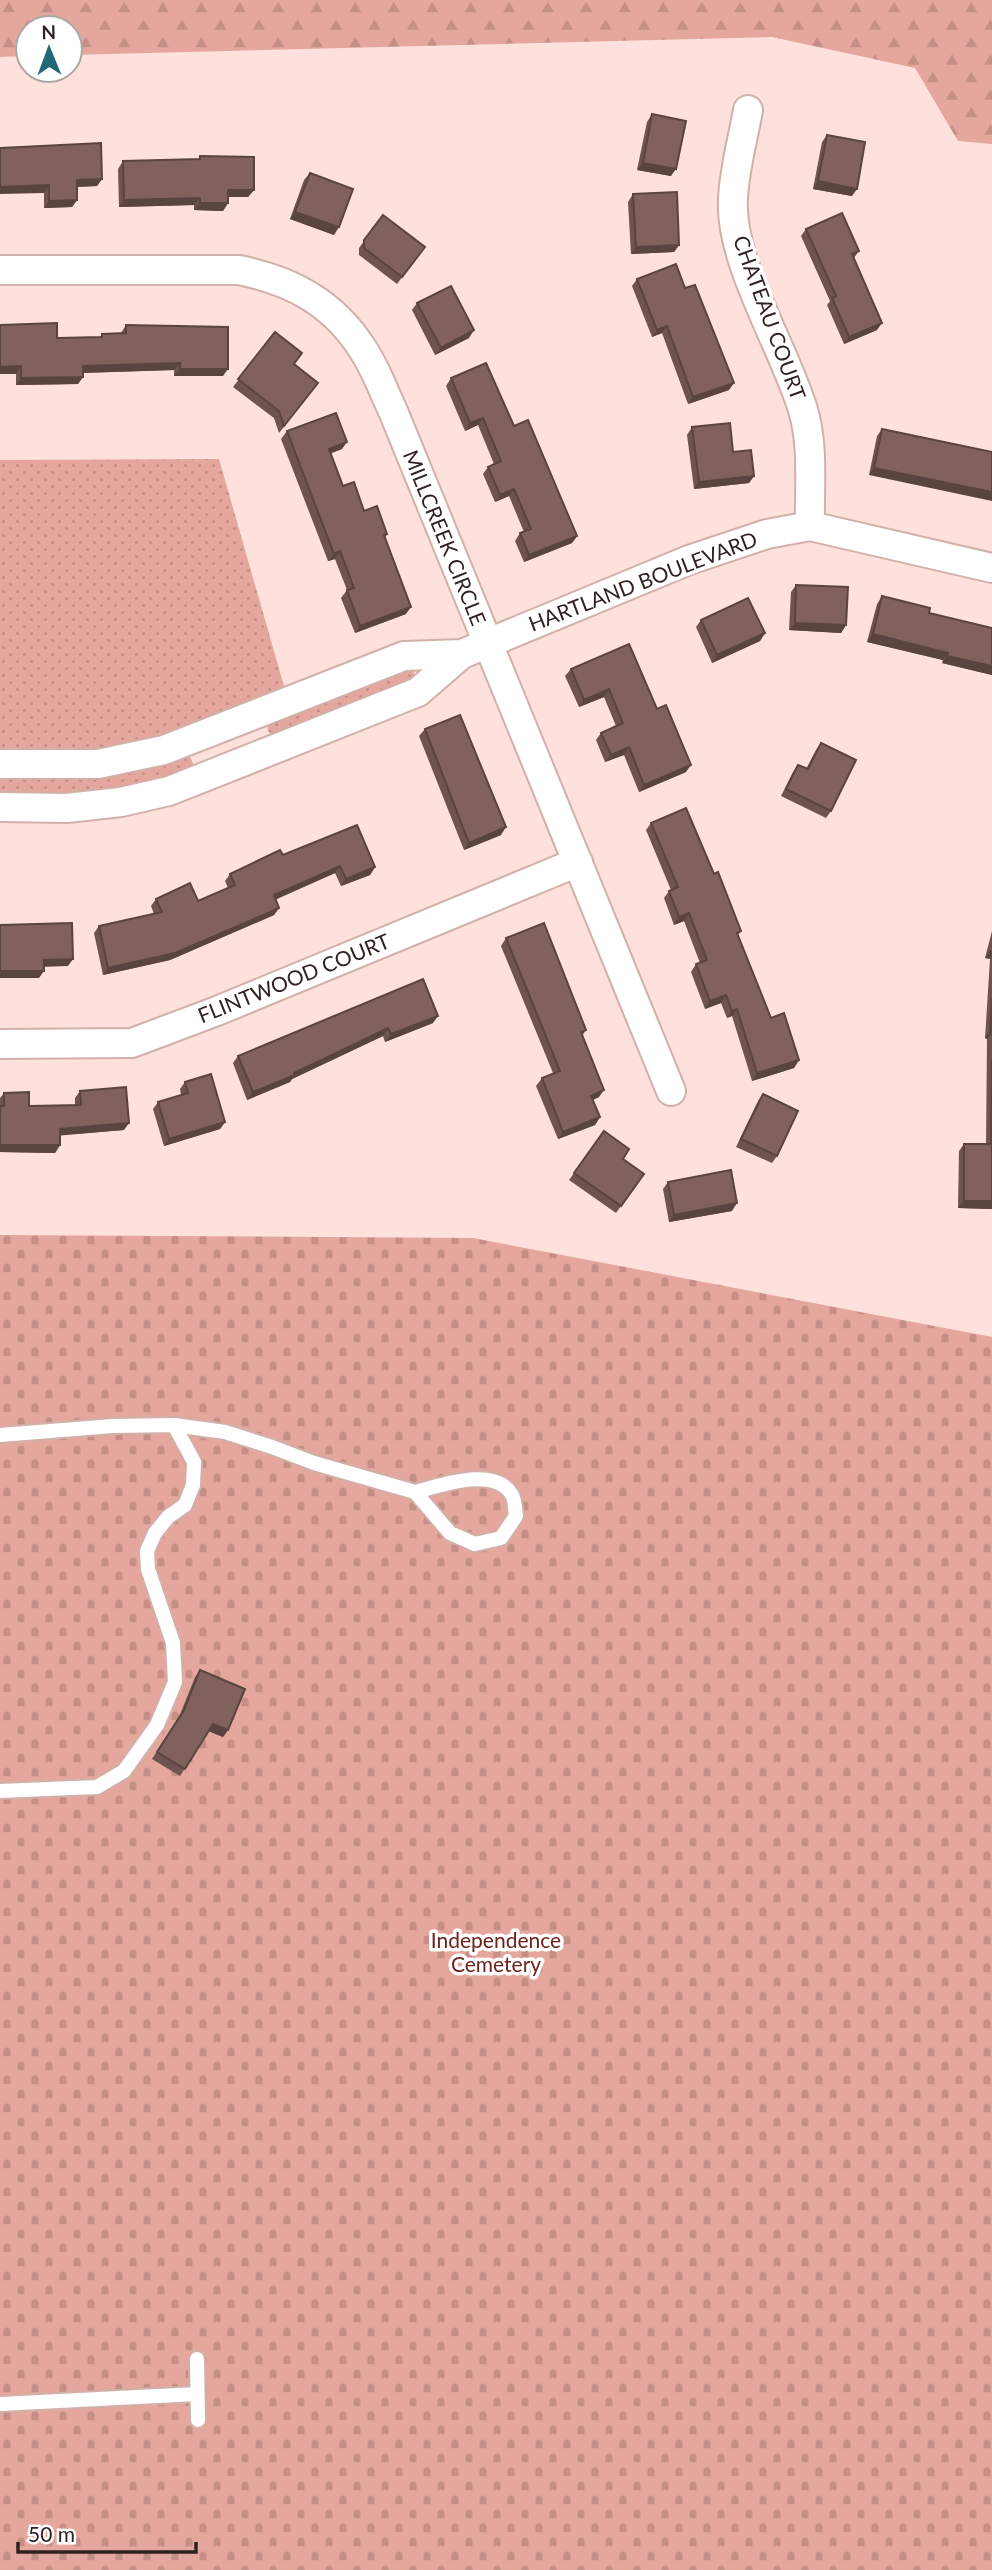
<svg xmlns="http://www.w3.org/2000/svg" width="992" height="2570" font-family="Lato,sans-serif">
  <defs>
    <pattern id="grass-dots" width="8" height="8" patternUnits="userSpaceOnUse" patternTransform="scale(1.75)"><rect width="8" height="8" fill="#e5a79d"/><path d="M2 2h.1M6 6h.1" fill="none" stroke="#c58f87" stroke-width="1.8" stroke-linecap="round"/></pattern>
    <pattern id="forest-firs" width="22" height="20" patternUnits="userSpaceOnUse" patternTransform="scale(1.75)"><rect width="22" height="20" fill="#e5a79d"/><path d="M5 1l3.5 6h-7zM16 11l3.5 6h-7z" fill="#c58f87"/></pattern>
    <pattern id="cemetery-stones" width="16" height="16" patternUnits="userSpaceOnUse" patternTransform="scale(1.75)"><rect width="16" height="16" fill="#e5a79d"/><path d="M2 7V4a2 2 0 0 1 4 0v3zM10 15v-3a2 2 0 0 1 4 0v3z" fill="#c58f87"/></pattern>
  </defs>
  <rect width="100%" height="100%" fill="#fee1dc"/>
  <!-- grass -->
  <g fill="url(#grass-dots)">
    <polygon points="219,459 288,700 164,750 0,764 0,460"/>
    <polygon points="414,667 414,675 409,683 274,736 268,731 267,724"/>
    <polygon points="189,754 194,766 188,771 113,789 61,794 0,794 0,775"/>
  </g>
  <!-- forest -->
  <polygon fill="url(#forest-firs)" points="0,0 992,0 992,144 958,141 915,68 772,37 70,55 70,28 28,28 28,56 0,57"/>
  <!-- cemetery -->
  <polygon fill="url(#cemetery-stones)" points="0,1235 473,1238 992,1337 992,2570 0,2570"/>
  <g fill="none" stroke-linecap="round" stroke-linejoin="round">
    <!-- service casing -->
    <g stroke="#d2b0aa" stroke-width="18">
      <g id="service">
        <path d="M174,1425l51,7 47,15 42,16 101,29 35,41 25,11 26,-6 15,-22c-1,-6 -1,-16 -4,-21 -17,-30 -72,-9 -97,-3"/>
        <polyline points="0,1435 113,1426 174,1425 194,1462 193,1485 185,1505 168,1517 155,1533 147,1551 148,1569 173,1643 175,1682 157,1725 124,1771 97,1787 0,1791"/>
        <polyline points="197,2359 198,2420"/>
        <polyline points="0,2404 197,2394"/>
      </g>
    </g>
    <!-- minor casing -->
    <g stroke="#d2b0aa" stroke-width="32">
      <g id="minor">
        <path d="M748,110c-5,29 -14,60 -15,89 -4,62 52,150 70,211 11,36 6,79 7,116"/>
        <path d="M0,270h239c53,11 93,32 123,78 13,19 21,42 31,63l278,680"/>
        <polyline points="0,764 98,764 164,750 404,656 462,654 689,560 767,534 810,526 992,568"/>
        <polyline points="0,807 67,808 121,802 169,791 418,692 462,654"/>
        <polyline points="0,1044 132,1043 217,1011 578,862"/>
      </g>
    </g>
    <!-- service -->
    <use href="#service" stroke="#fff" stroke-width="14"/>
    <!-- minor -->
    <use href="#minor" stroke="#fff" stroke-width="28"/>
  </g>
  <!-- wall -->
  <g fill="#6e534f">
    <polygon points="652,114 671,176 637,170 647,122"/>
    <polygon points="827,135 852,196 813,189 822,142"/>
    <polygon points="0,148 102,179 97,186 77,187 77,200 72,207 44,208 44,193"/>
    <polygon points="200,156 254,190 248,197 228,197 228,203 223,211 194,210 194,205 119,207 118,169 123,161 198,159"/>
    <polygon points="310,173 334,235 290,219 304,180"/>
    <polygon points="633,194 679,245 674,252 631,254 628,202"/>
    <polygon points="383,215 425,247 397,284 359,255 359,248"/>
    <polygon points="806,229 859,251 854,258 877,330 844,344 827,305 830,301 801,236"/>
    <polygon points="637,279 685,288 729,390 688,404 662,333 652,337 632,286"/>
    <polygon points="417,303 469,338 435,355 412,310"/>
    <polygon points="126,325 223,376 174,376 174,370 83,373 83,377 78,384 16,385 16,374 0,374 57,338 100,337 102,334 121,333"/>
    <polygon points="275,332 294,365 313,390 279,433 274,418 233,387"/>
    <polygon points="451,378 514,426 577,536 572,543 524,562 515,541 520,533 524,532 509,496 495,502 483,474 488,467 494,464 478,425 465,431 446,386"/>
    <polygon points="692,427 733,452 754,476 749,483 694,489 687,435"/>
    <polygon points="882,429 992,452 869,475 877,436"/>
    <polygon points="287,431 342,449 331,453 343,486 364,511 387,534 385,538 406,614 355,633 341,598 347,590 335,559 328,561 281,439"/>
    <polygon points="796,585 846,625 841,633 789,630 791,592"/>
    <polygon points="882,596 929,613 992,628 992,675 942,663 943,660 867,642 877,604"/>
    <polygon points="701,620 765,633 760,641 712,663 696,627"/>
    <polygon points="571,669 657,709 686,772 639,792 624,755 605,762 596,740 601,733 616,726 604,697 579,707 565,676"/>
    <polygon points="425,729 501,835 464,850 419,736"/>
    <polygon points="821,743 831,811 826,818 781,796 793,772 798,765 806,769 816,750"/>
    <polygon points="651,823 714,874 741,931 738,935 771,1018 799,1060 794,1068 752,1081 732,1016 727,1018 721,1003 705,1009 691,972 696,964 700,963 684,921 674,925 664,898 669,891 671,890 646,830"/>
    <polygon points="283,855 375,867 370,875 341,886 335,873 276,899 279,908 274,915 170,960 103,975 94,933 99,926 154,914 151,906 156,899 198,901 228,888 225,881 230,874"/>
    <polygon points="992,931 992,1209 958,1208 959,1151 964,1144 986,1144 987,1039 985,1038 990,959 985,958"/>
    <polygon points="506,938 586,1030 582,1036 599,1097 593,1100 600,1117 595,1125 558,1139 536,1086 542,1078 553,1073 501,946"/>
    <polygon points="423,979 433,1023 385,1042 383,1036 292,1079 290,1082 247,1100 233,1063 238,1056"/>
    <polygon points="185,1082 225,1122 220,1129 164,1146 153,1109 158,1102 181,1095 180,1089"/>
    <polygon points="80,1091 124,1130 60,1135 60,1145 55,1153 0,1152 0,1098 4,1093 29,1106 75,1105 75,1098"/>
    <polygon points="763,1094 777,1156 772,1163 736,1147 758,1101"/>
    <polygon points="604,1131 623,1159 644,1174 616,1213 569,1180"/>
    <polygon points="668,1182 732,1211 669,1222 663,1189"/>
    <polygon points="200,1670 228,1730 223,1737 209,1731 180,1776 152,1759 179,1717 195,1677"/>
  </g>
  <!-- shaded-wall -->
  <g fill="#5a4440">
    <polygon points="643,163 676,169 671,176 637,170"/>
    <polygon points="102,179 97,186 72,187 77,180"/>
    <polygon points="818,181 857,189 852,196 813,189"/>
    <polygon points="49,185 44,193 0,194 0,187"/>
    <polygon points="228,190 254,190 248,197 223,197"/>
    <polygon points="200,198 194,205 119,207 124,200"/>
    <polygon points="77,200 72,207 44,208 49,201"/>
    <polygon points="200,203 228,203 223,211 194,210"/>
    <polygon points="295,212 339,227 334,235 290,219"/>
    <polygon points="679,245 674,252 631,254 636,247"/>
    <polygon points="882,323 877,330 844,344 849,337"/>
    <polygon points="667,326 662,333 652,337 657,330"/>
    <polygon points="474,330 469,338 435,355 441,348"/>
    <polygon points="180,363 174,370 78,373 83,366"/>
    <polygon points="21,366 16,374 0,374 0,367"/>
    <polygon points="180,369 228,369 223,376 174,376"/>
    <polygon points="83,377 78,384 16,385 21,378"/>
    <polygon points="734,383 729,390 688,404 693,397"/>
    <polygon points="483,418 478,425 465,431 470,423"/>
    <polygon points="347,442 342,449 324,456 329,449"/>
    <polygon points="874,468 992,492 992,501 869,475"/>
    <polygon points="754,476 749,483 694,489 699,482"/>
    <polygon points="514,489 509,496 495,502 500,495"/>
    <polygon points="577,536 572,543 524,562 529,555"/>
    <polygon points="340,551 335,559 328,561 334,554"/>
    <polygon points="411,607 406,614 355,633 360,626"/>
    <polygon points="795,623 846,625 841,633 789,630"/>
    <polygon points="765,633 760,641 712,663 717,655"/>
    <polygon points="873,634 948,653 943,660 867,642"/>
    <polygon points="947,656 992,666 992,675 942,663"/>
    <polygon points="609,689 604,697 579,707 584,700"/>
    <polygon points="629,747 624,755 605,762 611,755"/>
    <polygon points="691,765 686,772 639,792 644,785"/>
    <polygon points="506,827 501,835 464,850 469,843"/>
    <polygon points="340,866 335,873 268,903 274,895"/>
    <polygon points="375,867 370,875 341,886 346,879"/>
    <polygon points="279,908 274,915 170,960 103,975 108,968"/>
    <polygon points="689,913 684,921 674,925 679,917"/>
    <polygon points="990,950 992,951 992,956 990,959 985,958"/>
    <polygon points="73,959 68,966 39,967 44,960"/>
    <polygon points="0,971 44,971 39,978 0,978"/>
    <polygon points="726,995 721,1003 705,1009 710,1001"/>
    <polygon points="737,1009 732,1016 727,1018 732,1011"/>
    <polygon points="438,1016 433,1023 385,1042 391,1034"/>
    <polygon points="388,1028 383,1036 292,1079 290,1082 247,1100 253,1092"/>
    <polygon points="990,1031 992,1032 987,1039 985,1038"/>
    <polygon points="799,1060 794,1068 752,1081 757,1073"/>
    <polygon points="604,1090 599,1097 586,1103 591,1096"/>
    <polygon points="600,1117 595,1125 558,1139 563,1132"/>
    <polygon points="225,1122 220,1129 164,1146 169,1139"/>
    <polygon points="129,1123 124,1130 55,1136 60,1129"/>
    <polygon points="0,1145 60,1145 55,1153 0,1152"/>
    <polygon points="964,1201 992,1201 992,1209 958,1208"/>
    <polygon points="737,1203 732,1211 669,1222 674,1215"/>
    <polygon points="213,1724 228,1730 223,1737 208,1731"/>
  </g>
  <!-- building -->
  <g fill="#80615c" stroke="#5a4440" stroke-width="2">
    <polygon points="652,114 686,121 676,169 643,163"/>
    <polygon points="827,135 865,142 857,189 818,181"/>
    <polygon points="101,143 102,179 77,180 77,200 49,201 49,185 0,187 0,148"/>
    <polygon points="200,156 254,157 254,190 228,190 228,203 200,203 200,198 124,200 123,161 200,159"/>
    <polygon points="310,173 353,189 339,227 295,212"/>
    <polygon points="677,192 679,245 636,247 633,194"/>
    <polygon points="842,213 859,251 852,254 882,323 849,337 832,298 836,296 806,229"/>
    <polygon points="383,215 425,247 402,277 364,248 364,240"/>
    <polygon points="676,264 685,288 695,285 734,383 693,397 667,326 657,330 637,279"/>
    <polygon points="451,286 474,330 441,348 417,303"/>
    <polygon points="57,323 57,338 102,337 102,334 126,333 126,325 228,327 228,369 180,369 180,363 83,366 83,377 21,378 21,366 0,367 0,325"/>
    <polygon points="275,332 302,353 294,364 318,383 284,426 279,411 238,379"/>
    <polygon points="486,363 514,426 528,420 577,536 529,555 520,533 531,529 514,489 500,495 488,467 501,461 483,418 470,423 451,378"/>
    <polygon points="336,413 347,442 329,449 343,486 354,482 364,511 377,506 387,534 384,535 411,607 360,626 347,590 354,588 340,551 334,554 287,431"/>
    <polygon points="730,423 733,452 751,450 754,476 699,482 692,427"/>
    <polygon points="882,429 992,452 992,492 874,468"/>
    <polygon points="796,585 848,587 846,625 795,623"/>
    <polygon points="882,596 930,608 929,613 992,628 992,666 947,656 948,653 873,634"/>
    <polygon points="748,598 765,633 717,655 701,620"/>
    <polygon points="629,644 657,709 666,705 691,765 644,785 629,747 611,755 601,733 623,723 609,689 584,700 571,669"/>
    <polygon points="460,715 506,827 469,843 425,729"/>
    <polygon points="821,743 856,760 831,811 786,789 798,765 808,769"/>
    <polygon points="686,808 714,874 718,872 741,931 737,933 771,1018 784,1013 799,1060 757,1073 737,1009 732,1011 726,995 710,1001 696,964 707,960 689,913 679,917 669,891 678,887 651,823"/>
    <polygon points="357,825 375,867 346,879 340,866 274,895 279,908 252,920 175,953 108,968 99,926 162,912 156,899 190,883 198,901 235,885 230,874 280,850 283,855"/>
    <polygon points="72,923 73,959 44,960 44,971 0,971 0,925"/>
    <polygon points="544,923 586,1030 581,1032 604,1090 591,1096 600,1117 563,1132 542,1078 560,1071 506,938"/>
    <polygon points="423,979 438,1016 391,1034 388,1028 294,1073 295,1075 253,1092 238,1056"/>
    <polygon points="992,998 992,1031 990,1031"/>
    <polygon points="992,1060 992,1201 964,1201 964,1144 991,1144"/>
    <polygon points="211,1074 225,1122 169,1139 158,1102 188,1093 185,1082"/>
    <polygon points="126,1087 129,1123 60,1129 60,1145 0,1145 0,1106 4,1106 4,1093 29,1092 29,1106 81,1105 80,1091"/>
    <polygon points="763,1094 798,1111 777,1156 741,1139"/>
    <polygon points="604,1131 629,1149 623,1159 644,1174 621,1206 574,1173"/>
    <polygon points="731,1170 737,1203 674,1215 668,1182"/>
    <polygon points="200,1670 245,1689 228,1730 213,1724 185,1769 157,1752 184,1710"/>
  </g>
  <g text-anchor="middle" stroke-width="7" stroke-linejoin="round" paint-order="stroke">
    <!-- street labels -->
    <g font-size="21" fill="#2f2220" stroke="#fff">
      <text transform="translate(769 318) rotate(70)" y="7">CHATEAU COURT</text>
      <text transform="translate(444 538) rotate(68)" y="7">MILLCREEK CIRCLE</text>
      <text transform="translate(643 582) rotate(-21)" y="7">HARTLAND BOULEVARD</text>
      <text transform="translate(294 979) rotate(-22)" y="7">FLINTWOOD COURT</text>
    </g>
    <!-- park labels -->
    <g font-size="21" fill="#6d221b" stroke="#fff">
      <text x="496" y="1948">Independence<tspan x="496" dy="24">Cemetery</tspan></text>
    </g>
  </g>
  <!-- north arrow -->
  <g transform="translate(49 49) rotate(359)"><circle r="33" fill="#ffffff" stroke="#aca7a6" stroke-width="2"/>
  <path d="M0-5L12 26L0 18L-12 26Z" fill="#236879"/>
  <text y="-10" font-size="19" font-weight="bold" text-anchor="middle" fill="#2f2220">N</text>
  </g>
  <!-- scale -->
  <path d="M18 2542v10h178v-10" fill="none" stroke="#2f2220" stroke-width="3.5"/>
  <text x="28" y="2542" font-size="21" fill="#2f2220" stroke="#ffffff" stroke-width="5" paint-order="stroke">50 m</text>
</svg>
